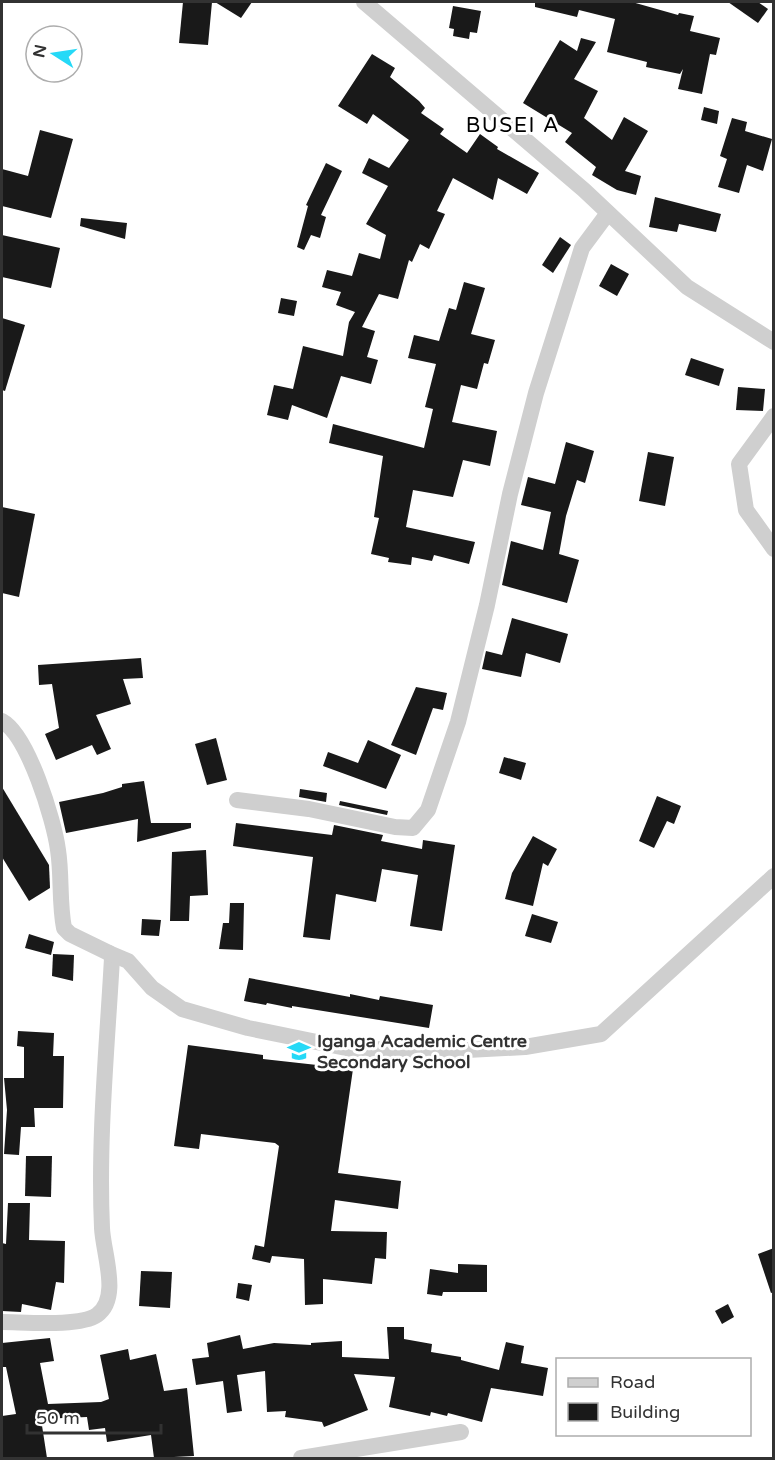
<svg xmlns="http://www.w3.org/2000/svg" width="775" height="1460" font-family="'Varela Round',sans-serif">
  <rect width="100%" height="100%" fill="#fff"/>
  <!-- building -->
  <g fill="#191919">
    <polygon points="183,2 212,2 208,45 179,43"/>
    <polygon points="215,2 252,2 241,18"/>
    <polygon points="535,2 632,2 678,15 679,13 694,16 690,31 720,38 716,55 710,54 702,94 678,89 683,69 680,74 646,67 647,62 607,52 615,19 579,10 577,17 535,7"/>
    <polygon points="728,2 758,2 768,9 758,23"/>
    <polygon points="453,6 481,11 477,33 470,32 469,39 453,36 454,29 449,28"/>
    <polygon points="581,38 596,42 574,79 598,91 584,118 612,140 624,117 648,131 625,171 641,176 636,195 617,190 592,175 596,167 565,142 572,133 523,103 560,40 577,51"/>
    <polygon points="372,54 395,68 390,77 419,101 425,108 421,113 444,129 440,134 467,153 480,134 498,147 497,149 539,173 527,194 498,178 493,200 453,178 437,211 445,214 429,249 420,244 412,262 409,260 398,299 379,294 362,327 375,331 367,357 378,360 371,384 341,376 327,418 292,405 288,420 267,415 274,385 293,389 303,346 343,356 349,322 355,312 336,305 341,292 322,287 327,270 352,276 359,253 380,259 386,235 366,224 388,186 362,173 369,158 389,168 409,140 373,114 367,124 338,106"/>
    <polygon points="704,107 719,111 717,124 701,120"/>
    <polygon points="732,118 747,122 745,131 772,139 763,171 747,165 739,193 718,187 727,159 720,156"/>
    <polygon points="40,130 73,139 51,218 2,206 2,169 28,176"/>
    <polygon points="326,163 342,171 321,215 326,217 320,238 311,235 304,250 297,247 308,206 306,205"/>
    <polygon points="655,197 721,214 716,232 679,224 677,232 649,227"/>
    <polygon points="81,218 127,223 125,239 80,226"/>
    <polygon points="2,235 60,248 51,288 2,277"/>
    <polygon points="560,237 571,245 553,273 542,265"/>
    <polygon points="611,264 629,274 617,296 599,286"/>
    <polygon points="464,282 485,288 471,334 495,340 488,364 484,363 477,389 461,385 452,422 497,431 490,466 463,460 453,497 413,490 406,527 475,542 469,564 434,555 432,561 412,557 411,565 388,562 389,558 371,554 379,518 374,517 383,456 329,443 333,424 424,448 433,409 425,407 436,364 408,358 414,335 439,341 449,308 456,310"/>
    <polygon points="281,298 297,301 294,316 278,313"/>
    <polygon points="2,318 25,325 5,391 2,390"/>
    <polygon points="691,358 724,369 719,386 685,375"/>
    <polygon points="738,387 765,389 763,411 736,410"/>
    <polygon points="566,442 594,451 585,483 577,480 566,516 559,554 579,560 567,603 502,585 511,541 543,550 551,512 521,505 528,477 555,484"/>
    <polygon points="648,452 674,457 665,506 639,501"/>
    <polygon points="2,507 35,514 19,597 2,593"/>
    <polygon points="512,618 568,634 560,663 526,653 521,677 482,669 486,651 502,655"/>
    <polygon points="141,658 143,678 123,679 131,704 96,715 111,749 97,755 92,745 56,760 45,734 59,728 52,684 39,685 38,665"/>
    <polygon points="416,687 447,693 443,710 433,708 416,755 391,745"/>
    <polygon points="216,738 227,780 207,785 195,744"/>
    <polygon points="368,740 401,755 386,789 323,766 328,752 358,763"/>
    <polygon points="504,757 526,763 521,780 499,773"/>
    <polygon points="144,781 151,823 191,823 191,828 137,842 138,819 66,833 59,802 103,793 122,787 122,784"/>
    <polygon points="2,787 49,865 50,888 29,901 2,857"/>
    <polygon points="300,789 327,793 326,802 299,797"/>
    <polygon points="657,796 681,806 674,824 667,821 654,848 639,841"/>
    <polygon points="340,801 388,811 387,815 339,805"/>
    <polygon points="236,823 332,835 334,825 383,835 381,841 422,849 423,840 455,845 442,931 410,926 418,875 382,869 376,902 336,894 330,940 303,937 313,857 233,846"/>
    <polygon points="533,836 557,849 548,866 543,863 533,906 505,899 512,873"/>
    <polygon points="206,850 208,895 190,896 189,921 170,921 172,852"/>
    <polygon points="230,903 244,903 243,950 219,949 223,923 229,923"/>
    <polygon points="532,914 558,922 551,943 525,936"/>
    <polygon points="142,919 161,920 159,936 141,935"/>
    <polygon points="29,934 54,942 51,955 25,948"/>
    <polygon points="53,954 74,955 73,981 52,976"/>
    <polygon points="249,978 350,997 350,994 379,1000 380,996 433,1005 429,1028 292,1006 292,1008 267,1003 266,1005 244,1001"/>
    <polygon points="18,1031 54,1033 53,1056 64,1056 63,1108 34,1108 35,1127 21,1127 19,1155 4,1154 7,1110 4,1078 24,1078 24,1047 17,1046"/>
    <polygon points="188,1045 263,1055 263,1059 353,1069 338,1173 401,1181 398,1209 335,1200 331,1231 387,1232 386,1259 375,1258 372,1284 323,1279 323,1304 305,1305 304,1259 272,1256 270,1263 252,1259 255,1245 264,1247 279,1146 275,1143 201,1134 199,1149 174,1146"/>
    <polygon points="26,1156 52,1156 51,1197 25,1196"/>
    <polygon points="8,1203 30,1203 29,1240 65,1241 64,1283 56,1282 51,1310 22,1304 21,1312 2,1311 2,1243 6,1244"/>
    <polygon points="774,1248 774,1292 771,1293 758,1254"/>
    <polygon points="458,1264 487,1265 487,1292 443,1292 442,1296 427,1294 430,1269 458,1273"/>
    <polygon points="141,1271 172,1272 170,1308 139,1306"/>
    <polygon points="238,1283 252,1285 249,1301 236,1298"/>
    <polygon points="728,1304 734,1317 722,1324 715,1311"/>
    <polygon points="387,1327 404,1327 404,1339 432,1344 431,1352 461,1357 461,1360 499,1370 506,1342 524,1346 521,1363 548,1368 543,1396 491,1388 482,1422 448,1413 447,1416 431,1412 430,1416 389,1407 395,1377 354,1374 368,1410 324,1427 322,1422 285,1417 286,1411 267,1412 265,1371 237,1375 242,1411 227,1413 223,1381 196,1385 192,1359 209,1357 207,1343 240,1335 243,1349 274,1343 311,1345 311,1343 342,1341 342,1357 389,1359"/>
    <polygon points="50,1338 54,1361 40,1363 48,1404 101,1402 109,1399 100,1355 128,1349 130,1360 156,1354 164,1391 187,1388 194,1456 154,1458 151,1435 107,1442 105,1428 89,1430 87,1417 41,1419 47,1458 3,1458 2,1416 16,1414 6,1367 2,1367 2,1343"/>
  </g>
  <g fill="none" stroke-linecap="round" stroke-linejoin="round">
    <!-- street -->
    <g stroke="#cfcfcf" stroke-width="16">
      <polyline points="364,2 584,190 687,287 774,342"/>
      <polyline points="774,416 739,464 746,510 774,549"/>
      <path d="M2,721c26,14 52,99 56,129 4,26 1,52 6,78l6,6 39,19 3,5c-5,90 -14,181 -10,270 1,25 19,70 -5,87 -17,12 -73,7 -95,7"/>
      <polyline points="237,800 309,809 395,827 413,828 428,810 458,722 487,605 510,494 536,393 582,248 608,213"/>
      <polyline points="109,953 128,961 152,988 182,1009 248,1028 351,1049 467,1050 525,1047 601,1034 774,876"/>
      <polyline points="301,1458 461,1432"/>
    </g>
  </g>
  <!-- icons -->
  <defs>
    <g id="school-bare" transform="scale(1.8)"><path d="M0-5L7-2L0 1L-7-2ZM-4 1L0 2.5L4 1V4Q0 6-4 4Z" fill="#25d9f7" stroke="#fff" stroke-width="2.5" paint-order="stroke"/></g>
  </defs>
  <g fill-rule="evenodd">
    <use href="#school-bare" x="299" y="1051"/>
  </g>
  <g text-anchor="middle" stroke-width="6" stroke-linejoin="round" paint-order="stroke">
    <!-- poi labels -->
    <g font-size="18" font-weight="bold" fill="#323232" stroke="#fff" text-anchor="start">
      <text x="317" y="1047">Iganga Academic Centre<tspan x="317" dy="21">Secondary School</tspan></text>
    </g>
    <!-- quarter labels -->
    <g font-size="21" letter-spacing="1.5" fill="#000" stroke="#fff">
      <text x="513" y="132">BUSEI A</text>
    </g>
  </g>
  <!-- border -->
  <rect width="775" height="1460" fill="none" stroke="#323232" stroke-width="6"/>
  <!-- legend -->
  <rect x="556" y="1358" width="195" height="78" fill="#ffffff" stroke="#adadad" stroke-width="1.5"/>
  <rect x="568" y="1378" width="30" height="9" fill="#cfcfcf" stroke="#adadad" stroke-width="1.5"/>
  <text x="610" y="1388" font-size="18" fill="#323232">Road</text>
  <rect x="568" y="1403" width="30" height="18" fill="#191919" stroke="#adadad" stroke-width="1.5"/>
  <text x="610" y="1418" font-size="18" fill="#323232">Building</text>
  <!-- north arrow -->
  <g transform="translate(54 54) rotate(282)"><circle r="28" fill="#ffffff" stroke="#adadad" stroke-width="1.5"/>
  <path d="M0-4.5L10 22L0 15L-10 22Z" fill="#25d9f7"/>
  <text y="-9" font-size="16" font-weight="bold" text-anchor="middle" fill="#323232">N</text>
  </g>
  <!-- scale -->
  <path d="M27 1424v9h134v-9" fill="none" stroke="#323232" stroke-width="3"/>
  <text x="36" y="1424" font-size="18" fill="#323232" stroke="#ffffff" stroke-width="4.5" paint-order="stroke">50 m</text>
</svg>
